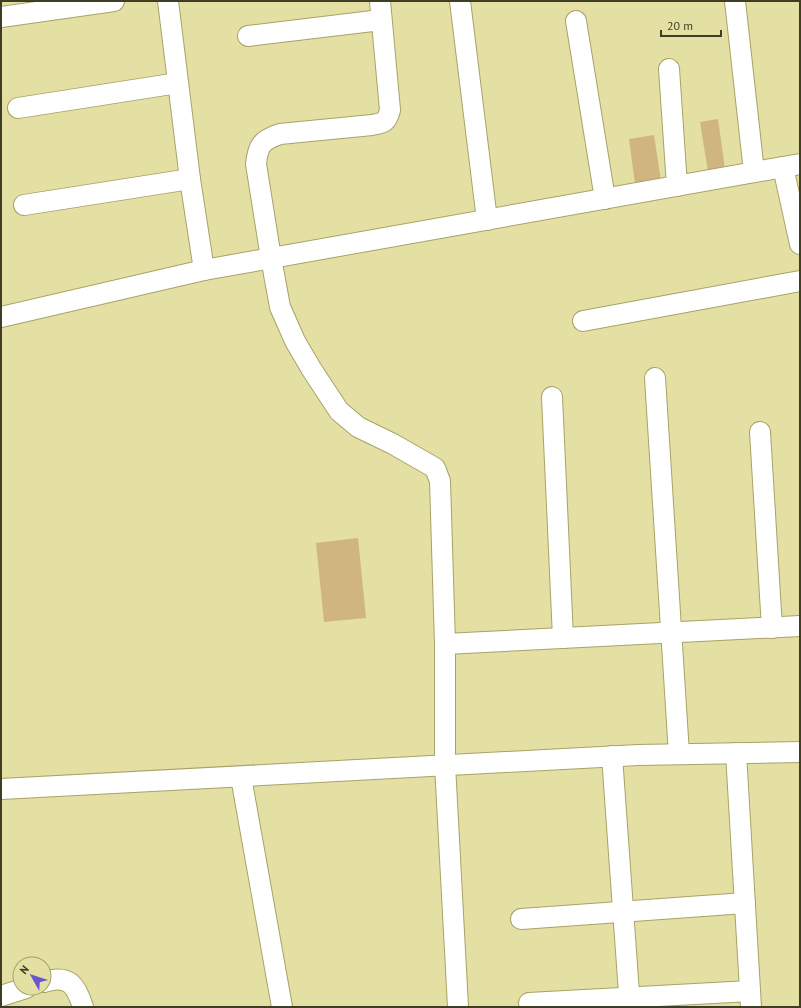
<svg xmlns="http://www.w3.org/2000/svg" width="801" height="1008" font-family="'PT Sans',sans-serif">
  <rect width="100%" height="100%" fill="#e4e0a3"/>
  <!-- building -->
  <g fill="#d0b57e">
    <polygon points="718,119 725,169 708,172 700,122"/>
    <polygon points="654,135 661,181 635,184 629,139"/>
    <polygon points="358,538 366,618 324,622 316,543"/>
  </g>
  <g fill="none" stroke-linecap="round" stroke-linejoin="round">
    <!-- street casing -->
    <g stroke="#a7a368" stroke-width="22">
      <g id="street">
        <polyline points="168,1 190,179 204,270"/>
        <path d="M380,1l10,109c-3,12 -6,13 -18,15l-92,9c-18,6 -22,11 -24,30l15,94 9,49 15,34 17,29 27,41 19,16 35,17 42,24 5,13 5,163v121l13,242"/>
        <polyline points="460,1 487,220"/>
        <polyline points="735,1 754,172"/>
        <polyline points="1,17 114,1"/>
        <polyline points="576,21 605,199"/>
        <polyline points="248,36 381,20"/>
        <polyline points="669,69 677,186"/>
        <polyline points="18,108 178,83"/>
        <polyline points="783,167 800,244"/>
        <polyline points="24,205 190,179"/>
        <polyline points="1,317 204,270 800,164"/>
        <polyline points="583,321 800,281"/>
        <polyline points="655,378 679,754"/>
        <polyline points="552,397 563,638"/>
        <polyline points="760,432 772,628"/>
        <polyline points="445,644 800,626"/>
        <polyline points="736,753 751,1007"/>
        <polyline points="612,756 630,1007"/>
        <polyline points="241,777 282,1007"/>
        <polyline points="1,789 638,755 800,752"/>
        <polyline points="521,919 745,903"/>
        <path d="M44,982c25,-8 32,3 39,25"/>
        <polyline points="1,996 26,988"/>
        <polyline points="529,1003 750,991"/>
      </g>
    </g>
    <!-- street -->
    <use href="#street" stroke="#fff" stroke-width="20"/>
  </g>
  <!-- border -->
  <rect width="801" height="1008" fill="none" stroke="#3f3e25" stroke-width="4"/>
  <!-- north arrow -->
  <g transform="translate(32 976) rotate(309)"><circle r="19" fill="#e4e0a3" stroke="#a29f71"/>
  <path d="M0-3L7 15L0 10L-7 15Z" fill="#6756d0"/>
  <text y="-6" font-size="11" font-weight="bold" text-anchor="middle" fill="#3f3e25">N</text>
  </g>
  <!-- scale -->
  <path d="M661 30v6h60v-6" fill="none" stroke="#3f3e25" stroke-width="2"/>
  <text x="667" y="30" font-size="12" fill="#3f3e25" stroke="#e4e0a3" stroke-width="3" paint-order="stroke">20 m</text>
</svg>
